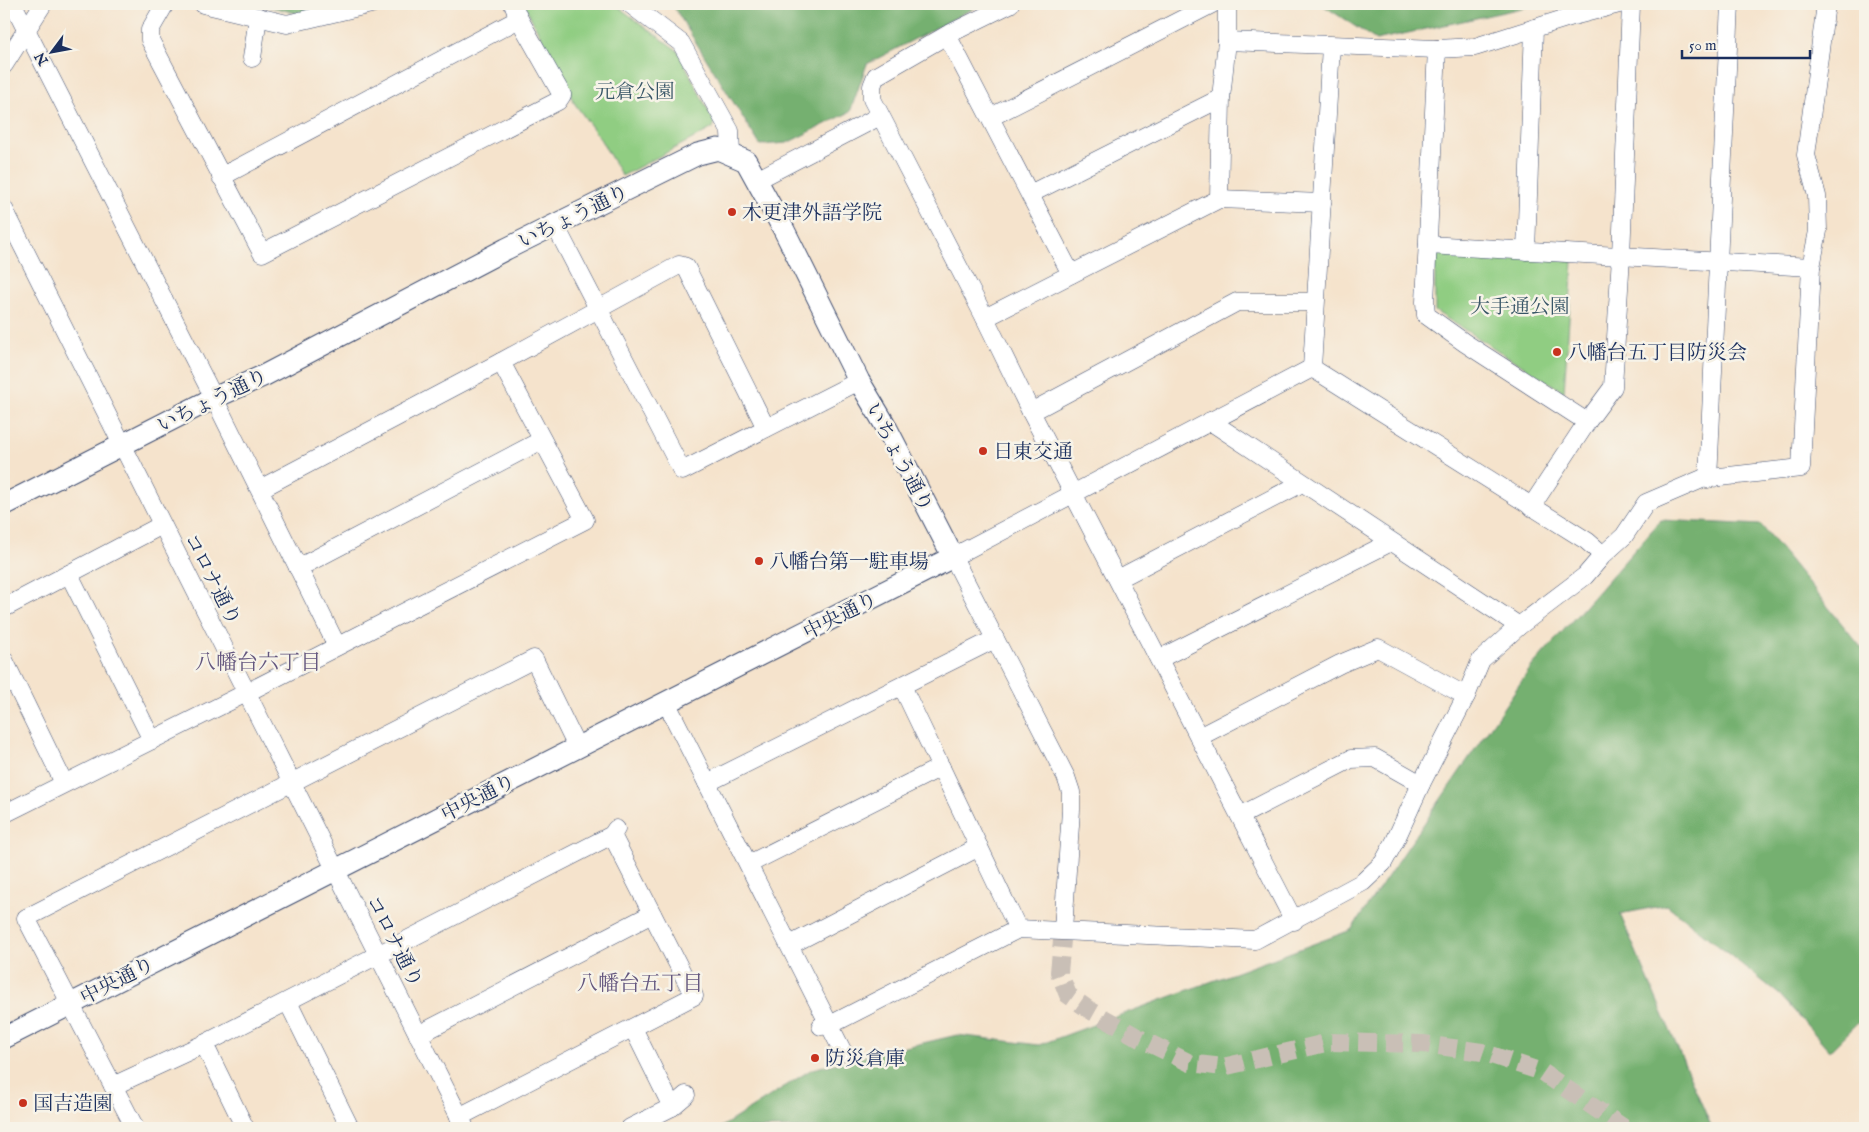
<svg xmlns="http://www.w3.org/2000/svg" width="1869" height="1132" font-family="'IM FELL English','Noto Serif JP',serif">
  <rect width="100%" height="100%" fill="#f7f3e8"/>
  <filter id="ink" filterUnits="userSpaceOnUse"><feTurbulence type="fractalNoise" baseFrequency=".02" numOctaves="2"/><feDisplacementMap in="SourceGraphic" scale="10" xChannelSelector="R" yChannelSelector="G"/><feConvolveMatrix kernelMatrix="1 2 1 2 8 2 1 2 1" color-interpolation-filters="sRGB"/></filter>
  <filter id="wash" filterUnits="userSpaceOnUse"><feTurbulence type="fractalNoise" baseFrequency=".0096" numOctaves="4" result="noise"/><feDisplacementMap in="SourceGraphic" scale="20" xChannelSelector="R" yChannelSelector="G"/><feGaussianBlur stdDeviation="1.12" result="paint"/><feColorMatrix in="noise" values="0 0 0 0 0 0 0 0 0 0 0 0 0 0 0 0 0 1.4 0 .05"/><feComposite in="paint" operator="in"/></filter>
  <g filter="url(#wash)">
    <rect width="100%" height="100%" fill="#f5e3cc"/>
    <!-- green -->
    <g fill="#90cd82" stroke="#567e70">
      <polygon points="524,4 614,4 678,51 714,122 713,128 622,176 599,137 575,104"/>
      <polygon points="1435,252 1573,261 1564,392 1435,311"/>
    </g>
    <!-- forest -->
    <g fill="#74b070" stroke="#487067">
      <polygon points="260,4 336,4 299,14"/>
      <polygon points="672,4 982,4 867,64 850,112 787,143 760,145"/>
      <polygon points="1321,4 1540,4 1376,40"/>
      <polygon points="1661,520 1761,525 1865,652 1865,1016 1830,1051 1780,995 1667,905 1620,914 1712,1128 720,1128 812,1069 957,1035 1039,1045 1351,930 1532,666"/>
    </g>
  </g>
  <g filter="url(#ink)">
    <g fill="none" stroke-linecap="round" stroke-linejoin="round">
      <!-- minor-tunnel -->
      <polyline stroke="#c9bfb6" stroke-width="18" stroke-dasharray="18 9" stroke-linecap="butt" points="1063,930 1059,972 1068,995 1088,1009 1139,1038 1190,1063 1223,1067 1330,1042 1424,1044 1482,1052 1542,1072 1624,1128"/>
      <!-- minor casing -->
      <g stroke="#3c4a6e" stroke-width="19">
        <g id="minor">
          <polyline points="13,4 214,398 337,646"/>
          <polyline points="165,4 150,30 150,40 262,253 558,101 562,95 519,19 513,4"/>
          <polyline points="203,4 287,24 371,4"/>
          <polyline points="630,4 681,43 730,131 731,154"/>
          <polyline points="1010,4 947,35 876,76 872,86 872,99 985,318 1031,412 1294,921"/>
          <polyline points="947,35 1071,274"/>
          <polyline points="1227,41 1437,49 1475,47 1573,16 1619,4"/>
          <polyline points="1437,49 1425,302 1426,315 1465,343 1587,422"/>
          <polyline points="252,58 258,17"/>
          <polyline points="4,65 43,4"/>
          <polyline points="991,117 1212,4"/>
          <polyline points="221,177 519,19"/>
          <polyline points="757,180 880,116"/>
          <polyline points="1030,194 1221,98"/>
          <polyline points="1219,199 1221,98 1227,41 1227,4"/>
          <polyline points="4,209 465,1128"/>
          <polyline points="555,225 682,471 859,381"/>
          <polyline points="1428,245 1811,267"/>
          <polyline points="1526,251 1534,28"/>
          <polyline points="985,318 1219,199 1322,203"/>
          <polyline points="1312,368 1587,541 1603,555"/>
          <polyline points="1312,368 1331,46"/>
          <polyline points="1031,412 1237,302 1315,302"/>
          <polyline points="1210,421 1519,626"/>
          <polyline points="1708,479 1730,4"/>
          <polyline points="260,489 501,362 679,265 686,267 766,428"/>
          <polyline points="1531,507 1587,422 1613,387 1621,256 1631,4"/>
          <polyline points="298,568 542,440"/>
          <polyline points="69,574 152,740"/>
          <polyline points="1118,579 1302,483"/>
          <polyline points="4,608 162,525"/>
          <polyline points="1159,659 1391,542"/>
          <polyline points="4,660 64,783"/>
          <polyline points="902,686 1018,929"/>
          <polyline points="666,702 843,1052"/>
          <polyline points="1199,737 1340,664 1378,648 1466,696"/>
          <polyline points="707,783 995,639"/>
          <polyline points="4,814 246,693 585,520 501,362"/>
          <polyline points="1240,816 1351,759 1375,758 1421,784"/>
          <polyline points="749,864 941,767"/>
          <polyline points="1063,930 1071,810 1071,792 1066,777 953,557 1312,368"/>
          <polyline points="790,945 979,847"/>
          <polyline points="288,1002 350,1128"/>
          <polyline points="821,1026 830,1025 1018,929 1255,940 1363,882 1383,863 1395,841 1421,784 1466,696 1481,660 1519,626 1585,576 1603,555 1624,536 1646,503 1702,479 1801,468 1811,267 1818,231 1817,196 1806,155 1826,4"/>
          <polyline points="633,1028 672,1107"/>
          <polyline points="418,1035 652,914"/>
          <polyline points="204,1044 245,1128"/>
          <polyline points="113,1086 204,1044 612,835 616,829"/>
          <polyline points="459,1117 694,996 612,835"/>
          <polyline points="135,1128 26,918 534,659 577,747"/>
          <polyline points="630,1128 672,1107 686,1095"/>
        </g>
      </g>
      <!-- tertiary casing -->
      <g stroke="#3c4a6e" stroke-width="23">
        <polyline id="tertiary" points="4,505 214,398 265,375 506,249 698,154 718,149 746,161 784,230 859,381 884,423 953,557 4,1038"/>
      </g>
      <!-- minor -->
      <use href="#minor" stroke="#fff" stroke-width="18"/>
      <!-- tertiary -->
      <use href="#tertiary" stroke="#fff" stroke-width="21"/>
    </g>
  </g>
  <!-- markers -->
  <g fill="#c8321e" stroke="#f7f3e8" stroke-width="2">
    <circle cx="732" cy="212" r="5"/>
    <circle cx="1557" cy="352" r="5"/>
    <circle cx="983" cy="451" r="5"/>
    <circle cx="759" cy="561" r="5"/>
    <circle cx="815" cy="1058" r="5"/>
    <circle cx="23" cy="1103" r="5"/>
  </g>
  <g text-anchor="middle" stroke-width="5" stroke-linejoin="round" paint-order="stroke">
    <!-- park labels -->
    <g font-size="20" fill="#385667" stroke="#f7f3e8">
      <text x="635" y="98">元倉公園</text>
      <text x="1520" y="313">大手通公園</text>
    </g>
    <!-- poi labels -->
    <g font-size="20" fill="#1b2f5e" stroke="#f7f3e8" text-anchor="start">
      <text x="742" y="219">木更津外語学院</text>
      <text x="1567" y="359">八幡台五丁目防災会</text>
      <text x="993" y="458">日東交通</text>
      <text x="769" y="568">八幡台第一駐車場</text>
      <text x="825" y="1065">防災倉庫</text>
      <text x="33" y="1110">国吉造園</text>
    </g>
    <!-- street labels -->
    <g font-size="20" fill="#1b2f5e" stroke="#f7f3e8">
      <text transform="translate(573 216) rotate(-26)" y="7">いちょう通り</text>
      <text transform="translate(212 400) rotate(-26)" y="7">いちょう通り</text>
      <text transform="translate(900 457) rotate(62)" y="7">いちょう通り</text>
      <text transform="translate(213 579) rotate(63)" y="7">コロナ通り</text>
      <text transform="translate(840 615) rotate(-27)" y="7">中央通り</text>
      <text transform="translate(478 797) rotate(-27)" y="7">中央通り</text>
      <text transform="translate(395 941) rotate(63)" y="7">コロナ通り</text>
      <text transform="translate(117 980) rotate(-27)" y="7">中央通り</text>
    </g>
    <!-- neighbourhood labels -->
    <g font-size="21" fill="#64577f" stroke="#f7f3e8">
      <text x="258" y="669">八幡台六丁目</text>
      <text x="640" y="990">八幡台五丁目</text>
    </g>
  </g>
  <!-- margin -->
  <rect width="1869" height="1132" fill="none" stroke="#f7f3e8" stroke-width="20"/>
  <!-- north arrow -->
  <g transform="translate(52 52) rotate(238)" stroke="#f7f3e8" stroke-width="4" paint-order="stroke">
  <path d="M0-4L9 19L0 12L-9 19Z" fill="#1b2f5e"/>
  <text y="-8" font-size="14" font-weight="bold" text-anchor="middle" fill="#1b2f5e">N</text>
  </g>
  <!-- scale -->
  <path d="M1682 50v8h128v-8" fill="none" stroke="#1b2f5e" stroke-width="2.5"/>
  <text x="1689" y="50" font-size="15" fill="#1b2f5e" stroke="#f7f3e8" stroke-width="4" paint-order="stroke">50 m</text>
</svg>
